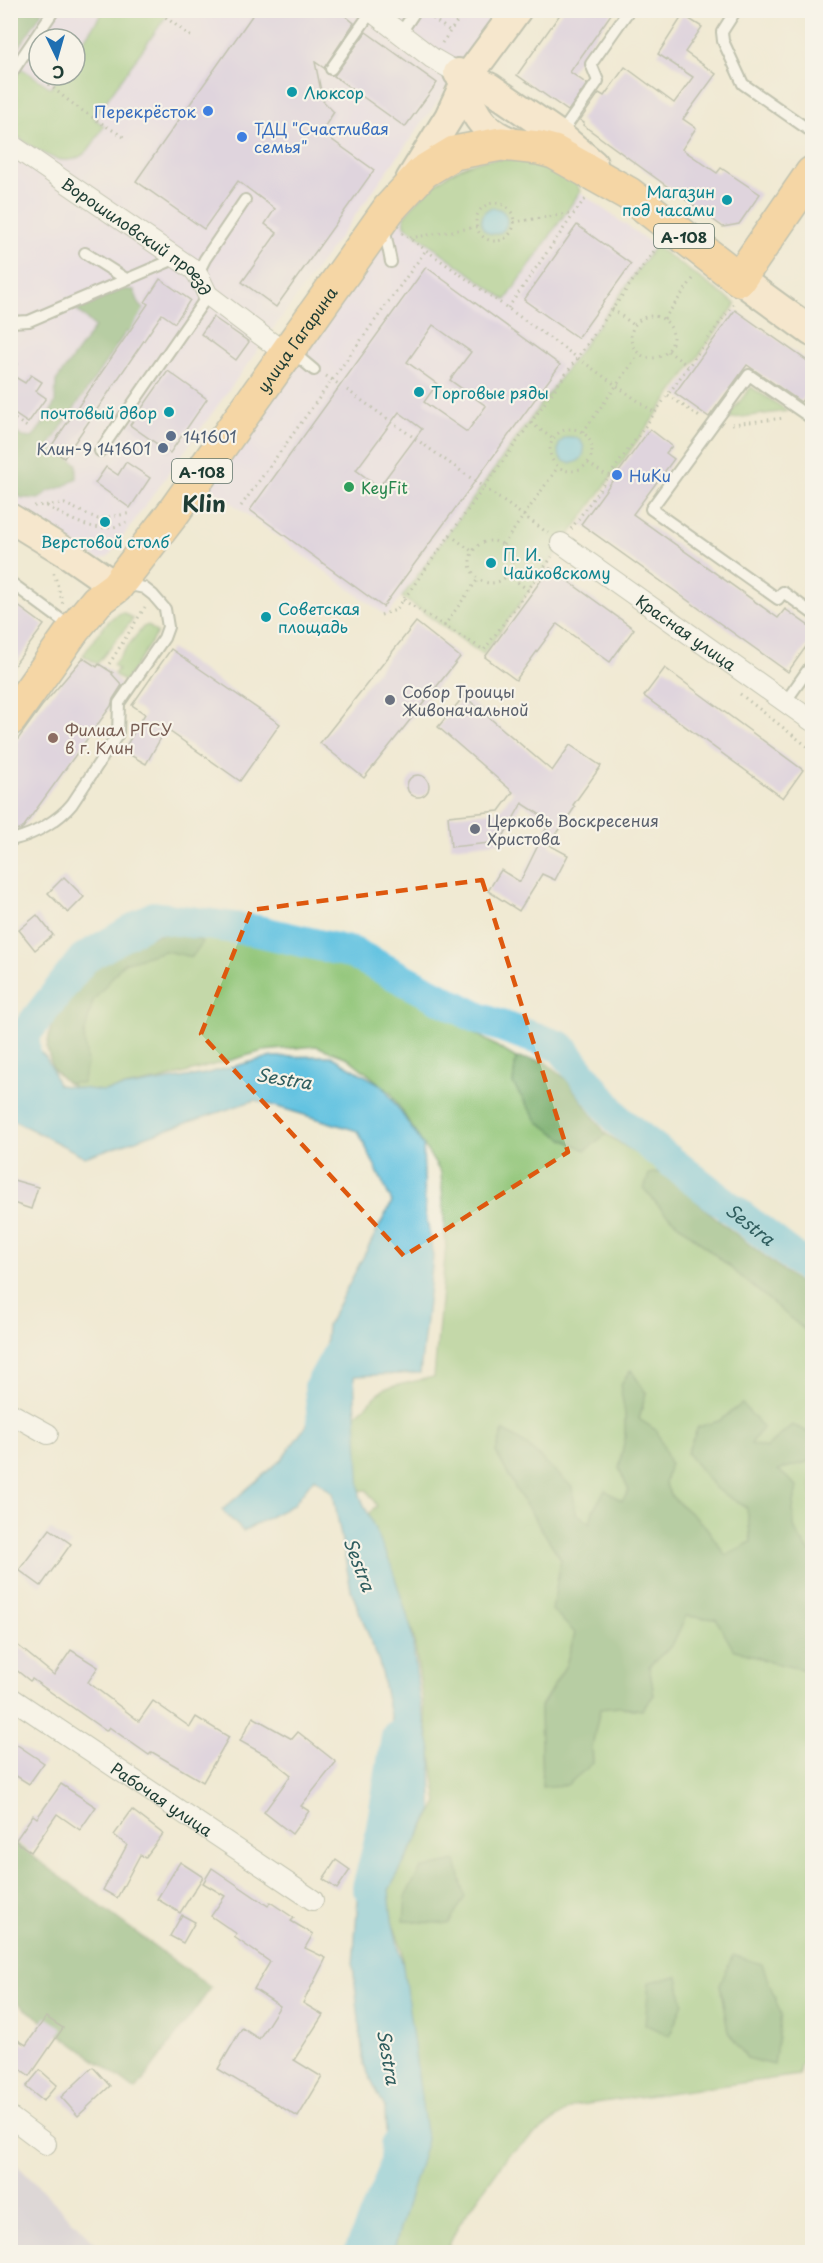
<svg xmlns="http://www.w3.org/2000/svg" width="823" height="2263" viewBox="0 0 823 2263" font-family="'Playpen Sans',sans-serif">
  <style>
    .built { fill: #e2d4f3; fill-rule: evenodd }
    .industrial { fill: #c5c0da }
    .green { fill: #8ec476; stroke: #568055; stroke-width: 1.5; fill-rule: evenodd }
    .forest { fill: #72aa67; stroke: #48744e; stroke-width: 1.5 }
    .water { fill: #63c3e1; stroke: #41808a; stroke-width: 1.5 }
    .lines { fill: none; stroke-linecap: round; stroke-linejoin: round }
    .river { stroke: #63c3e1; stroke-width: 32 }
    .building { fill: #cbbbe9; fill-rule: evenodd }
    .lane-casing { stroke: #889484; stroke-width: 14 }
    .street-casing { stroke: #889484; stroke-width: 22 }
    .secondary-casing { stroke: #889484; stroke-width: 32 }
    .highway-casing { stroke: #889484; stroke-width: 36 }
    .path { stroke: #889484; stroke-width: 3; stroke-dasharray: 1.5 4.5; stroke-linecap: butt }
    .lane { stroke: #fff; stroke-width: 10 }
    .street { stroke: #fff; stroke-width: 20 }
    .secondary { stroke: #fde5c5; stroke-width: 28 }
    .highway { stroke: #fabe6e; stroke-width: 33 }
    .marked { fill: none; stroke: #de580e; stroke-width: 4.5; stroke-dasharray: 12 8; stroke-linejoin: round }
    .culture-dot { fill: #0f9aa8; stroke: #f7f3e8; stroke-width: 2 }
    .shop-dot { fill: #3f7fe0; stroke: #f7f3e8; stroke-width: 2 }
    .service-dot { fill: #5c6f8a; stroke: #f7f3e8; stroke-width: 2 }
    .leisure-dot { fill: #2e9e5b; stroke: #f7f3e8; stroke-width: 2 }
    .worship-dot { fill: #6b7280; stroke: #f7f3e8; stroke-width: 2 }
    .education-dot { fill: #8d6e63; stroke: #f7f3e8; stroke-width: 2 }
    .labels { text-anchor: middle; dominant-baseline: central; stroke-width: 4.5; stroke-linejoin: round; paint-order: stroke }
    .shield { fill: #f7f3e8; stroke: #60746a; stroke-width: 1.5 }
    .shield-label { font-size: 15px; font-weight: bold; fill: #1f3d34 }
    .culture-label { font-size: 16px; fill: #0d838f; stroke: #f7f3e8; text-anchor: start }
    .shop-label { font-size: 16px; fill: #366cbe; stroke: #f7f3e8; text-anchor: start }
    .street-label { font-size: 16px; fill: #1f3d34; stroke: #f7f3e8 }
    .service-label { font-size: 16px; fill: #4e5e75; stroke: #f7f3e8; text-anchor: start }
    .leisure-label { font-size: 16px; fill: #27864d; stroke: #f7f3e8; text-anchor: start }
    .worship-label { font-size: 16px; fill: #5b616d; stroke: #f7f3e8; text-anchor: start }
    .education-label { font-size: 16px; fill: #785e54; stroke: #f7f3e8; text-anchor: start }
    .water-label { font-size: 18px; font-style: italic; fill: #305e5f; stroke: #f7f3e8 }
    .district-label { font-size: 22px; font-weight: bold; fill: #1f3d34; stroke: #f7f3e8 }
  </style>
  <rect width="100%" height="100%" fill="#f7f3e8"/>
  <filter id="ink" filterUnits="userSpaceOnUse"><feTurbulence type="fractalNoise" baseFrequency=".0167" numOctaves="2"/><feDisplacementMap in="SourceGraphic" scale="12" xChannelSelector="R" yChannelSelector="G"/><feConvolveMatrix kernelMatrix="1 2 1 2 8 2 1 2 1" color-interpolation-filters="sRGB"/></filter>
  <filter id="wash" filterUnits="userSpaceOnUse"><feTurbulence type="fractalNoise" baseFrequency=".008" numOctaves="4" result="noise"/><feDisplacementMap in="SourceGraphic" scale="24" xChannelSelector="R" yChannelSelector="G"/><feGaussianBlur stdDeviation="1.35" result="paint"/><feColorMatrix in="noise" values="0 0 0 0 0 0 0 0 0 0 0 0 0 0 0 0 0 1.4 0 .05"/><feComposite in="paint" operator="in"/></filter>
  <g filter="url(#wash)">
    <rect width="100%" height="100%" fill="#f0ead3"/>
    <g class="built">
      <path d="M43,11h460l-395,546 -9,3 -88,-55 -1,-446zM39,39h36v36h-36z"/>
      <polygon points="580,192 655,246 387,616 208,486 404,215 506,299"/>
    </g>
    <polygon class="industrial" points="10,2159 11,2159 104,2252 11,2252"/>
    <g class="green">
      <path d="M104,10l66,1 -76,107 10,8c-5,8 -10,17 -16,24 -23,26 -57,-4 -77,-18v-47l10,-17 30,20 9,-13h15v-22z"/>
      <path d="M535,159l42,24 3,9 -74,108 -101,-74 -1,-10c22,-25 42,-46 75,-55 15,-4 40,-1 56,-2z"/>
      <polygon points="655,246 736,304 483,655 402,597"/>
      <polygon points="751,387 788,411 726,419"/>
      <path d="M123,612l10,7 -36,45 -14,-9c11,-14 23,-38 40,-43z"/>
      <polygon points="148,625 157,633 125,682 114,674 118,669 113,665 143,627"/>
      <path d="M179,930l27,1 85,16 67,19 75,42 83,50 -3,26 73,65 20,-15 59,38 -16,2 15,38 148,124v98l-20,-9 -26,23 -16,-4 -8,-40 -23,17 -21,6 -11,26 28,35 32,20 4,34 -25,14 -20,-29 -35,-31 -6,-13 4,-20 -12,-32 -18,-12 7,-26 -21,21v24l-6,30 10,23 -7,11 -17,-11 -15,32 -14,-10 -5,-26 -75,-35 21,39 44,68 -3,23 17,51 -9,32 -26,43 2,79 51,-24 -1,-17 8,-38 19,-1 23,3 12,-15 -5,-29 23,-21 14,-29 30,3 17,30 40,14 39,8v390l-12,4 -1,10 -226,31 -64,48 -51,72 -12,26h-65l25,-211 -4,-91 -10,-30 -3,-30 49,-88 -25,-169 -23,-64 -25,-52 12,-11 -10,-16 -18,1 1,-71 35,-32 49,-11 12,-131 -5,-73 -51,-81 -42,-34 -32,-12 -53,5 -103,29 -57,11h-21l-15,-8 -14,-14 -6,-21 6,-31 31,-38 29,-25 34,-16zM720,1984l27,74 -19,-26z"/>
      <path d="M812,1457v97c-24,-26 -21,-35 -15,-68l-19,-16 32,-9z"/>
    </g>
    <g class="forest">
      <polygon points="11,10 43,11 11,59 10,11"/>
      <polygon points="123,289 134,290 140,306 152,316 140,335 126,332 50,444 77,464 77,478 63,487 49,491 39,499 22,498 11,491 10,429 23,437 32,438 49,416 55,402 56,381 95,327 77,310"/>
      <polygon points="179,930 203,942 192,957 165,951 124,963 93,1001 84,1035 87,1065 82,1083 67,1083 53,1069 47,1048 53,1017 84,979 113,954 147,938"/>
      <polygon points="516,1058 544,1061 567,1080 606,1134 586,1150 565,1140 538,1122 513,1084"/>
      <polygon points="665,1172 714,1217 812,1293 812,1336 664,1212 644,1189 649,1174"/>
      <path d="M631,1370l15,23 -7,26 18,12 13,32 -5,20 6,13 35,31 20,29 25,-14 -4,-34 -32,-20 -28,-35 11,-26 21,-6 23,-17 21,23 -12,17 15,4 26,-23 20,9v23l-2,4 -32,9 19,16c-6,33 -9,42 15,68v117l-39,-8 -40,-14 -17,-30 -30,-3 -14,29 -23,21 5,29 -12,15 -23,-3 -19,2 -8,37 1,17 -26,22 -25,2 -2,-79 26,-43 9,-32 -23,-23 9,-51 -44,-68 -21,-39 7,-22 24,15 45,42 4,26 14,10 3,-13 12,-20 17,11 7,-10 -10,-23 6,-30v-24l-5,-29z"/>
      <polygon points="11,1840 211,1988 136,2090 11,1998"/>
      <polygon points="456,1861 465,1897 449,1924 404,1921 406,1894 421,1869"/>
      <polygon points="733,1955 762,1964 781,2014 774,2065 747,2058 728,2032 720,1984"/>
      <polygon points="678,1976 683,2003 670,2036 645,2024 649,1982"/>
    </g>
    <g class="water">
      <circle cx="494" cy="221" r="13"/>
      <circle cx="571" cy="450" r="13"/>
      <path d="M19,1047c32,3 28,13 39,38l45,6 102,-17 65,-17 61,-1 52,30 40,59 2,64 8,48 -13,116 -66,3 6,120 31,69 20,63 8,68 12,54 1,61 -43,79 3,30 11,47 24,173 -34,112h-41l19,-26 17,-40 -3,-78 -21,-43 -11,-100 6,-80 26,-52 5,-55 2,-53 -13,-63 -28,-72 -18,-97 -19,-15 -20,26 -51,27 -21,-21 60,-51 39,-54 6,-79 65,-124 -34,-71 -103,-31 -170,57 -74,-38v-67z"/>
    </g>
    <g class="lines">
      <g class="river">
        <path id="s1" d="M26,1090l-2,-55 59,-76 71,-42 104,14 95,22 125,65 83,29 58,74 193,150"/>
        <polyline points="325,1446 320,1387 344,1343"/>
        <polyline points="368,1887 379,1845 397,1736"/>
        <polyline points="360,2252 394,2171 396,2146"/>
      </g>
    </g>
    <g id="blocks">
      <g class="building">
        <polygon points="256,10 338,10 354,23 324,68 315,62 323,101 334,112 321,132 374,170 276,307 242,282 277,233 265,224 275,209 238,181 204,229 136,181"/>
        <polygon points="563,10 614,10 570,72 587,84 568,111 517,75"/>
        <polygon points="683,15 702,27 685,52 716,74 683,119 696,128 682,149 717,173 721,168 760,194 739,224 723,227 583,125 584,123 580,120 599,93 604,96 625,67 674,103 693,77 658,54"/>
        <polygon points="366,32 437,83 405,127 334,76"/>
        <polygon points="577,225 631,264 578,338 524,300"/>
        <path d="M426,267l134,98 -177,242 -133,-97zM433,325l38,27 -21,28 36,26 -19,26 -43,-30 13,-18 -30,-22zM399,412l23,17 -43,58 -23,-17z"/>
        <polygon points="160,279 190,300 175,323 162,314 64,458 50,448 148,304 145,302"/>
        <polygon points="735,310 813,365 813,385 801,402 747,365 709,417 675,393"/>
        <polygon points="213,317 249,342 236,360 201,334"/>
        <polygon points="168,371 207,399 170,453 130,425"/>
        <polygon points="10,374 25,383 31,375 42,382 36,391 46,398 28,423 10,411"/>
        <polygon points="650,429 672,446 666,453 674,459 633,514 778,618 785,609 813,629 813,637 788,672 581,524"/>
        <polygon points="126,462 150,478 130,508 95,483 106,467 118,475"/>
        <polygon points="550,568 634,629 610,662 557,624 516,680 485,657"/>
        <polygon points="10,600 44,625 10,671"/>
        <polygon points="416,622 460,657 364,778 320,743"/>
        <polygon points="171,649 280,724 240,781 166,729 146,764 123,751 145,714 132,705"/>
        <polygon points="83,658 97,667 99,664 113,673 112,674 122,685 113,699 111,706 22,829 18,830 10,825 10,750 42,706"/>
        <polygon points="665,668 803,770 783,798 644,696"/>
        <polygon points="464,696 552,771 570,745 601,766 573,805 575,807 549,845 568,855 555,880 542,874 519,911 488,891 501,870 520,882 550,821 522,803 500,842 451,847 448,816 499,811 513,792 438,727"/>
        <circle cx="418" cy="786" r="11"/>
        <polygon points="64,877 84,897 68,913 48,893"/>
        <polygon points="37,915 53,935 35,950 19,930"/>
        <polygon points="10,1179 38,1187 31,1209 10,1202"/>
        <polygon points="50,1529 71,1544 41,1586 19,1570"/>
        <polygon points="10,1639 54,1675 71,1650 98,1667 88,1682 139,1721 153,1701 190,1727 196,1717 229,1737 203,1782 152,1752 149,1755 109,1727 106,1731 32,1679 30,1681 10,1665"/>
        <polygon points="253,1717 292,1739 298,1732 336,1762 301,1806 309,1811 292,1834 264,1812 291,1775 267,1756 240,1741"/>
        <polygon points="10,1740 44,1763 29,1784 10,1772"/>
        <polygon points="61,1784 96,1807 80,1830 57,1814 31,1852 15,1841 33,1815 37,1818"/>
        <polygon points="132,1810 163,1834 145,1858 140,1855 117,1898 103,1890 127,1845 114,1835"/>
        <polygon points="336,1860 350,1870 337,1889 323,1879"/>
        <polygon points="180,1862 203,1877 180,1913 157,1899"/>
        <polygon points="212,1868 268,1906 270,1902 294,1918 291,1921 313,1934 305,1948 326,1958 303,2003 323,2015 294,2060 322,2077 298,2117 218,2069 242,2028 259,2039 280,2006 254,1989 270,1962 234,1937 237,1934 211,1916 225,1896 203,1883"/>
        <polygon points="182,1915 195,1922 183,1943 170,1936"/>
        <polygon points="46,2017 63,2028 30,2076 10,2062 10,2035 26,2045"/>
        <polygon points="93,2067 110,2086 78,2116 61,2097"/>
        <polygon points="40,2070 57,2085 43,2101 26,2087"/>
      </g>
    </g>
  </g>
  <g filter="url(#ink)">
    <use href="#blocks" fill-opacity="0" stroke="#889484" stroke-width="1.5"/>
    <g class="lines">
      <g class="lane-casing">
        <g id="lane">
          <polyline points="736,10 722,32 723,41 743,84 812,132"/>
          <polyline points="400,34 416,10"/>
          <polyline points="331,69 371,12"/>
          <polyline points="10,75 54,10"/>
          <polyline points="560,135 598,81 591,64 629,10"/>
          <polyline points="384,227 391,262"/>
          <polyline points="85,253 126,279"/>
          <polyline points="201,277 201,267 205,259 245,200"/>
          <polyline points="10,322 29,321 177,258"/>
          <polyline points="289,355 302,360 314,370"/>
          <polyline points="808,416 749,375 651,509 778,599 783,592 812,613"/>
          <polyline points="100,451 208,295"/>
          <polyline points="10,582 71,627"/>
          <polyline points="786,701 812,664"/>
          <path d="M10,836l5,3c20,-5 44,-19 57,-35l46,-70 1,-31 45,-65 4,-11 -3,-18 -12,-14 -9,-7 -9,-2 -10,2"/>
        </g>
      </g>
      <g class="street-casing">
        <g id="street">
          <polyline points="370,10 432,58 458,73"/>
          <path id="s2" d="M10,144l183,125c8,8 9,16 15,26l78,59"/>
          <path id="s3" d="M561,543l251,178"/>
          <polyline points="10,1413 48,1434"/>
          <path id="s4" d="M10,1697l303,203"/>
          <polyline points="10,2117 46,2144"/>
        </g>
      </g>
      <g class="secondary-casing">
        <g id="secondary">
          <polyline points="458,73 489,87 560,136 593,164"/>
          <path d="M464,85c10,34 24,52 60,61"/>
          <polyline points="410,180 449,117 467,78 517,10"/>
          <polyline points="739,279 812,332"/>
          <polyline points="10,518 70,555 116,587"/>
        </g>
      </g>
      <g class="highway-casing">
        <g id="highway">
          <path id="s5" d="M10,719l64,-90 23,-28 19,-14 57,-74 216,-304 34,-37 31,-19 47,-9 38,4 15,4 75,42 110,85 73,-106"/>
        </g>
      </g>
      <g class="path">
        <polyline points="156,10 193,38"/>
        <polyline points="428,15 450,31"/>
        <polyline points="442,43 465,10"/>
        <path d="M32,67c27,30 57,49 92,70"/>
        <circle cx="495" cy="222" r="19"/>
        <polyline points="514,222 574,213"/>
        <polyline points="402,233 655,413"/>
        <polyline points="410,238 477,227"/>
        <polyline points="508,308 583,201 587,199"/>
        <polyline points="612,309 634,325"/>
        <circle cx="652" cy="337" r="21"/>
        <polyline points="664,319 695,276"/>
        <polyline points="668,351 688,366"/>
        <polyline points="10,374 20,360"/>
        <polyline points="326,376 340,385"/>
        <polyline points="347,390 548,533"/>
        <polyline points="668,395 701,418"/>
        <polyline points="10,416 27,427"/>
        <polyline points="531,423 553,439"/>
        <polyline points="732,424 785,418"/>
        <circle cx="571" cy="450" r="21"/>
        <polyline points="583,432 639,354"/>
        <polyline points="588,463 609,477"/>
        <polyline points="34,506 65,504 98,519 132,513"/>
        <path d="M47,506c24,14 53,31 79,16"/>
        <polyline points="241,506 426,250"/>
        <polyline points="571,529 734,303"/>
        <polyline points="450,535 473,552"/>
        <circle cx="491" cy="562" r="21"/>
        <polyline points="503,545 558,467"/>
        <polyline points="54,573 63,604"/>
        <polyline points="508,575 528,590"/>
        <polyline points="403,600 484,650 552,557"/>
        <polyline points="381,615 396,610 657,247"/>
        <polyline points="444,626 478,579"/>
        <polyline points="106,669 145,607"/>
        <polyline points="740,694 812,750"/>
      </g>
      <use href="#lane" class="lane"/>
      <use href="#street" class="street"/>
      <use href="#secondary" class="secondary"/>
      <use href="#highway" class="highway"/>
    </g>
  </g>
  <path d="M0 0H823V2263H0ZM482,880l86,272 -164,104 -203,-222 50,-124z" fill="#f0ead3" fill-opacity=".55" fill-rule="evenodd"/>
  <path class="marked" d="M482,880l86,272 -164,104 -203,-222 50,-124z"/>
  <g class="culture-dot">
    <circle cx="292" cy="92" r="6"/>
    <circle cx="727" cy="200" r="6"/>
    <circle cx="419" cy="392" r="6"/>
    <circle cx="169" cy="412" r="6"/>
    <circle cx="105" cy="522" r="6"/>
    <circle cx="491" cy="563" r="6"/>
    <circle cx="266" cy="617" r="6"/>
  </g>
  <g class="shop-dot">
    <circle cx="208" cy="111" r="6"/>
    <circle cx="242" cy="137" r="6"/>
    <circle cx="617" cy="475" r="6"/>
  </g>
  <g class="service-dot">
    <circle cx="171" cy="436" r="6"/>
    <circle cx="163" cy="448" r="6"/>
  </g>
  <circle class="leisure-dot" cx="349" cy="487" r="6"/>
  <g class="worship-dot">
    <circle cx="390" cy="700" r="6"/>
    <circle cx="475" cy="829" r="6"/>
  </g>
  <circle class="education-dot" cx="53" cy="738" r="6"/>
  <g class="labels">
    <g class="shield">
      <rect x="654" y="224" width="60" height="24" rx="4.5"/>
      <rect x="172" y="459" width="60" height="24" rx="4.5"/>
    </g>
    <g class="shield-label">
      <text x="684" y="236">А-108</text>
      <text x="202" y="471">А-108</text>
    </g>
    <g class="culture-label">
      <text x="304" y="92">Люксор</text>
      <text x="715" y="191" text-anchor="end">Магазин<tspan x="715" dy="18">под часами</tspan></text>
      <text x="431" y="392">Tорговые ряды</text>
      <text x="157" y="412" text-anchor="end">почтовый двор</text>
      <text x="105" y="541" text-anchor="middle">Верстовой столб</text>
      <text x="503" y="554">П. И.<tspan x="503" dy="18">Чайковскому</tspan></text>
      <text x="278" y="608">Советская<tspan x="278" dy="18">площадь</tspan></text>
    </g>
    <g class="shop-label">
      <text x="196" y="111" text-anchor="end">Перекрёсток</text>
      <text x="254" y="128">ТДЦ "Счастливая<tspan x="254" dy="18">семья"</tspan></text>
      <text x="629" y="475">НиКи</text>
    </g>
    <g class="street-label">
      <text stroke="none"><textPath href="#s2" startOffset="158">Ворошиловский проезд</textPath></text>
      <text stroke="none"><textPath href="#s5" startOffset="477">улица Гагарина</textPath></text>
      <text stroke="none"><textPath href="#s3" startOffset="154">Красная улица</textPath></text>
      <text stroke="none"><textPath href="#s4" startOffset="183">Рабочая улица</textPath></text>
    </g>
    <g class="service-label">
      <text x="183" y="436">141601</text>
      <text x="151" y="448" text-anchor="end">Клин-9 141601</text>
    </g>
    <g class="leisure-label">
      <text x="361" y="487">KeyFit</text>
    </g>
    <g class="worship-label">
      <text x="402" y="691">Собор Троицы<tspan x="402" dy="18">Живоначальной</tspan></text>
      <text x="487" y="820">Церковь Воскресения<tspan x="487" dy="18">Христова</tspan></text>
    </g>
    <g class="education-label">
      <text x="65" y="729">Филиал РГСУ<tspan x="65" dy="18">в г. Клин</tspan></text>
    </g>
    <g class="water-label">
      <text transform="translate(284 1078) rotate(9)">Sestra</text>
      <text stroke="none"><textPath href="#s1" startOffset="926">Sestra</textPath></text>
      <text transform="translate(360 1564) rotate(69)">Sestra</text>
      <text transform="translate(389 2057) rotate(80)">Sestra</text>
    </g>
    <g class="district-label">
      <text x="204" y="502">Klin</text>
    </g>
  </g>
  <rect width="823" height="2263" fill="none" stroke="#f7f3e8" stroke-width="36"/>
  <g transform="translate(57 57) rotate(175)"><circle r="28" fill="#f7f3e8" stroke="#a1aaa0" stroke-width="1.5"/>
  <path d="M0-4.5L10 22L0 15L-10 22Z" fill="#1f6fb2"/>
  <text y="-9" font-size="16" font-weight="bold" text-anchor="middle" fill="#1f3d34">С</text>
  </g>
</svg>
